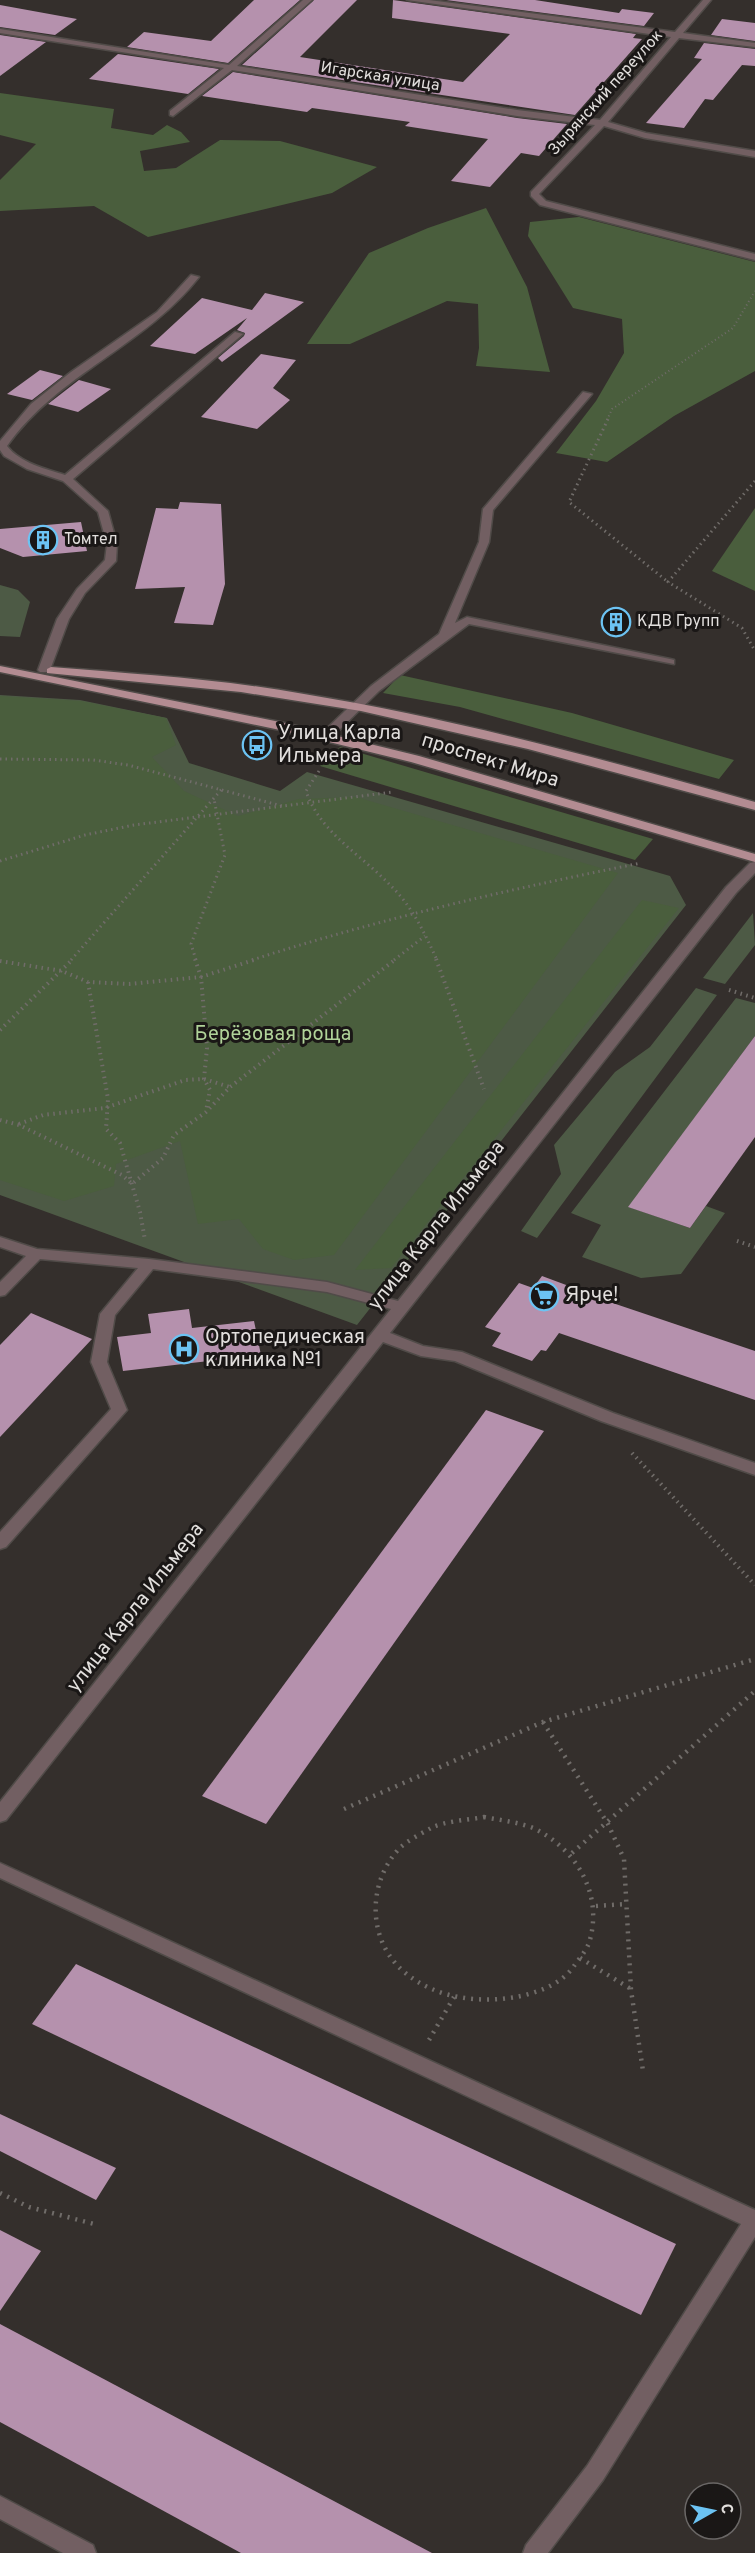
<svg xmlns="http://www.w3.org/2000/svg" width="755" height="2553" viewBox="0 0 755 2553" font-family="Overpass,sans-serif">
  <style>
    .green { fill: #4d5a45 }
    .forest { fill: #4a5e3d }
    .building { fill: #b591ad }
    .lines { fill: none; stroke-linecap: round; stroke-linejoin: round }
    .minor-casing { stroke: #504b48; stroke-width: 3 }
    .major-casing { stroke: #504b48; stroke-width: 3 }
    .path-far3 { stroke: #706c69; stroke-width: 2; stroke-dasharray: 1 3; stroke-linecap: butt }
    .path-far2 { stroke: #706c69; stroke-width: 3; stroke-dasharray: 1.5 4; stroke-linecap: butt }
    .path-far1 { stroke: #706c69; stroke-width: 4; stroke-dasharray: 1.5 4.5; stroke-linecap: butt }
    .path { stroke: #706c69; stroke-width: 4.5; stroke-dasharray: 2 6; stroke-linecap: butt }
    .minor { fill: #725f62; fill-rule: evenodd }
    .major { fill: #b38c92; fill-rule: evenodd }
    .labels { text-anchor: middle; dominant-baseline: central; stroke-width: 6; stroke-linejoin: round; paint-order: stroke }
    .far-street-label { font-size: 16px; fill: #e2dfdd; stroke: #1a1716 }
    .far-poi-label { font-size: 16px; fill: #e2dfdd; stroke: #1a1716; text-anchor: start }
    .poi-label { font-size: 20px; fill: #e2dfdd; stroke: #1a1716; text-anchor: start }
    .street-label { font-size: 20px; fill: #e2dfdd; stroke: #1a1716 }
    .park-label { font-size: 20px; fill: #b0d399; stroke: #1a1716 }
  </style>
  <rect width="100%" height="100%" fill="#342f2c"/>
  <g class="green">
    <polygon points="0,585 18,590 30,602 20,637 0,636"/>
    <polygon points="0,695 80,700 167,718 189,763 280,791 307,772 670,876 686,905 357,1325 0,1195"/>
    <polygon points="753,913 755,945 725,984 703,978"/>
    <polygon points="696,988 717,995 537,1238 521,1231 561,1174 554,1145 615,1072 650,1047"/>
    <polygon points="736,998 755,1003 755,1036 629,1207 690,1228 706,1206 725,1213 681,1274 641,1278 582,1257 601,1225 571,1213"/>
  </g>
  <g class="forest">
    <polygon points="0,93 114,109 111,128 153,135 167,125 181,132 190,142 140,151 144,171 176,168 220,140 280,141 377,167 332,193 148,237 94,206 0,211 0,180 36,144 0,135"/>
    <polygon points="486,208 527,287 550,372 476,366 479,348 478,304 447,301 350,344 307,344 369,253 428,228"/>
    <polygon points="579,217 755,262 755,371 674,416 607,462 556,453 596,401 624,353 622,319 573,308 528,236 530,222"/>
    <polygon points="755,508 755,591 712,571"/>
    <polygon points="400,675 572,713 734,760 719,779 460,707 383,693"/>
    <polygon points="0,696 81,701 166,718 176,745 152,757 184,791 238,816 299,799 356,797 618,873 334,1255 294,1260 263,1249 239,1219 198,1224 180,1141 116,1164 114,1186 64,1201 0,1180"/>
    <polygon points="340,747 653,839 635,860 320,766"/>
    <polygon points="642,900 679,908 391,1268 355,1270"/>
  </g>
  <g class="building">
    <polygon points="254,0 300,0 228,63 127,47 144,32 211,41"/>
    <polygon points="314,0 357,0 300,57 463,82 510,34 392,18 393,0 636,34 633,38 642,39 575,115 242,65"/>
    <polygon points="446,0 535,0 619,13 622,9 654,13 644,26"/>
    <polygon points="0,5 77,19 55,35 0,27"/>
    <polygon points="722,19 755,23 755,41 711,35"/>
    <polygon points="0,35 46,42 0,76"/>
    <polygon points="704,43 755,49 755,66 742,65 713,100 705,99 684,128 646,123 702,59 694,58"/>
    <polygon points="118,54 219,69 188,94 89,79"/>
    <polygon points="233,72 517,118 567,124 539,156 521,153 490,187 451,181 488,139 405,126 410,122 312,108 307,112 202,96"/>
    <polygon points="265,293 304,302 222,362 218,358 244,336 245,333 237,330 247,318 195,354 150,346 202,298 252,310"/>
    <polygon points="261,354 296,360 273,388 290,400 257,429 201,417"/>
    <polygon points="40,370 63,376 32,400 7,394"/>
    <polygon points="79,380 111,389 78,412 48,404"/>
    <polygon points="180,502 221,504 225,584 213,625 174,623 185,587 135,589 156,508 178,509"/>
    <polygon points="81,522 87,551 23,557 0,548 0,529"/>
    <polygon points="755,1036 755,1137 690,1228 628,1207"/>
    <polygon points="542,1276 585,1292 583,1293 755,1351 755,1400 559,1333 546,1351 541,1350 532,1361 492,1346 501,1333 485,1327 519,1283 533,1288"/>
    <polygon points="189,1309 192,1328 254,1321 261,1355 123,1371 117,1337 151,1333 148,1314"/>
    <polygon points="31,1313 92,1339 0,1437 0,1345"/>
    <polygon points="486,1410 544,1431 266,1824 202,1796"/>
    <polygon points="76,1964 676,2244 641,2315 32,2024"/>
    <polygon points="0,2114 116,2168 96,2200 0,2151"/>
    <polygon points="0,2230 41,2251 0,2311"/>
    <polygon points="0,2324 432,2553 241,2553 0,2422"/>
  </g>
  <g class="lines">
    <g class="minor-casing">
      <g id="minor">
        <polygon points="303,0 312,0 237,66 517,110 600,120 671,37 407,0 429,0 675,32 703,0 711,0 683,33 755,43 755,47 679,38 608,122 646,133 755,151 755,157 645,138 604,126 539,194 546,201 755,254 755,260 540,205 531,196 531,192 595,125 517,116 232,70 173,116 170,115 170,111 224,68 0,33 0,29 229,65"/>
        <path d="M191,275l8,2c-54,69 -141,97 -192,169 13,17 39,23 58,29l170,-143 8,2 -170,145 35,32 9,33 -1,17 -31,32 -16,26 -19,51 -2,2h-8l-2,-2 19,-51 20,-30 28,-29 2,-16 -9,-32 -35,-31 -36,-12 -23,-13 -4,-6v-9l31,-37 40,-32 86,-60z"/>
        <polygon points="583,392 592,394 493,510 489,542 455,623 467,617 670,659 674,660 674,664 469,624 379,691 329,740 321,740 321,734 371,686 439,634 479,542 483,509"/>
        <polygon points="755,862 755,873 736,893 390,1333 423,1346 462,1352 613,1413 755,1463 755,1475 601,1421 455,1361 421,1356 383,1342 6,1820 0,1822 0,1802 391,1309 327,1292 153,1269 115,1315 107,1362 127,1410 6,1547 0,1549 0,1532 111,1409 91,1362 100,1314 138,1268 40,1259 5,1295 0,1296 0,1282 26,1256 0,1247 0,1237 37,1249 149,1259 327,1282 398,1301 726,887 750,863"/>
        <polygon points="0,1863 755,2210 755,2237 603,2480 548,2553 523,2553 526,2545 587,2466 741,2224 0,1878"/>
        <polygon points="0,2496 93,2545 96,2553 63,2553 0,2519"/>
      </g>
    </g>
    <g class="major-casing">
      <g id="major">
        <polygon points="0,666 280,722 419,756 755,854 755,862 411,762 280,730 0,672"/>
        <path d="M51,667c85,7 170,12 253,27 153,25 302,66 451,108v8l-227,-61 -167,-38 -120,-19 -194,-19v-4z"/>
      </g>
    </g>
    <polyline class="path-far3" points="607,420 612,409 733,328 755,291"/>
    <g class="path-far2">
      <polyline points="608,419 569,502 668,582"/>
      <polyline points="755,481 668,582 742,628 755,651"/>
      <polyline points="0,759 93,760 128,765 282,806"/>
      <path d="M319,771l-13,20c14,42 56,64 85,95 21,20 34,48 46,74"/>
      <polyline points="0,861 85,835 134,825 393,792"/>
      <polyline points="71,960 222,789"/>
      <polyline points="196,960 191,944 225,855 214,799"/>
      <path d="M252,960c127,-41 258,-71 389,-97"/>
      <polyline points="394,960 425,936"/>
    </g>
    <g class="path-far1">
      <polyline points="195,959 201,977 207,1048 204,1079 210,1090 206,1111"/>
      <polyline points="436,959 484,1089"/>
      <polyline points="0,961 62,971 88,982 129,984 201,977 257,959"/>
      <polyline points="88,982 108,1099 106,1129 120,1143 140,1212 145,1240"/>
      <polyline points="729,990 755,998"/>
      <polyline points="0,1030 73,959"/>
      <polyline points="0,1120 19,1125 122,1175 132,1184 163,1158 174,1135 206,1112 230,1087 396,959"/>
      <polyline points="19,1124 43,1115 105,1108 185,1080 204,1079 230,1087"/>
      <polyline points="737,1241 755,1247"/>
      <polyline points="632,1453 755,1585"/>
    </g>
    <g class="path">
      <polyline points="543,1722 608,1824 624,1859 631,1990 643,2071"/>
      <polyline points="344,1809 543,1722 755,1659"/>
      <path d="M484,1817c15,3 34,5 49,11 44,21 71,67 56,115 -3,8 -10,16 -15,23 -12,18 -37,27 -58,31 -37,6 -77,2 -108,-22 -40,-30 -42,-88 -11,-124 7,-9 24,-17 34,-23 14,-7 37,-8 53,-11z"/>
      <polyline points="572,1853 755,1691"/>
      <polyline points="596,1906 627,1904"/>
      <polyline points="580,1958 631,1989"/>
      <polyline points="429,2040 454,1997"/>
      <polyline points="0,2193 29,2207 98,2225"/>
    </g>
    <use href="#minor" class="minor"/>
    <use href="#major" class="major"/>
  </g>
  <defs>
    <g id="building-ring" transform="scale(1.5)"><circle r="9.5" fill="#1a1716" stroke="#6cc3f3" stroke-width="1.5"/><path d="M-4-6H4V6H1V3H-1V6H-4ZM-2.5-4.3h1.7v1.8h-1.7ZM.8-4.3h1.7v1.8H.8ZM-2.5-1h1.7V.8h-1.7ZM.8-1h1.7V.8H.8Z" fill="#6cc3f3"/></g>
    <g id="bus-ring" transform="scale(1.5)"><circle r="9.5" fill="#1a1716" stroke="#6cc3f3" stroke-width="1.5"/><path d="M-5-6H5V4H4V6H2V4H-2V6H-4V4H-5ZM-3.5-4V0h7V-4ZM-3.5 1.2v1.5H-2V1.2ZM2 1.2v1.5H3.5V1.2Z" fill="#6cc3f3"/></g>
    <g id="supermarket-ring" transform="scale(1.5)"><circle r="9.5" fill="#1a1716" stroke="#6cc3f3" stroke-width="1.5"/><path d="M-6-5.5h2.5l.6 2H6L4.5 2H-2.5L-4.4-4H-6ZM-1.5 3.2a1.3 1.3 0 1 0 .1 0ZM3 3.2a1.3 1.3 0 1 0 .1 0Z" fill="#6cc3f3"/></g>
    <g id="hospital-ring" transform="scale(1.5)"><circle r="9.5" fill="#1a1716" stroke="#6cc3f3" stroke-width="1.5"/><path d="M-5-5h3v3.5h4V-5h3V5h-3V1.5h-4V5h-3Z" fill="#6cc3f3"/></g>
  </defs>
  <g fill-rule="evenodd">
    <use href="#building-ring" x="43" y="540"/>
    <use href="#building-ring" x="616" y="622"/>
    <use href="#bus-ring" x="257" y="745"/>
    <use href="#supermarket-ring" x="544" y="1296"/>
    <use href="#hospital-ring" x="184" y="1349"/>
  </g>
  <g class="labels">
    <g class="far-street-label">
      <text transform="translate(380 77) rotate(9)">Игарская улица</text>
      <text transform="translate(606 93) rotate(-48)">Зырянский переулок</text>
    </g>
    <g class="far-poi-label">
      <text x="64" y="540">Томтел</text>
      <text x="637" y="622">КДВ Групп</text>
    </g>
    <g class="poi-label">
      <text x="278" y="734">Улица Карла<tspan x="278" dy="23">Ильмера</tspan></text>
      <text x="565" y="1296">Ярче!</text>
      <text x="205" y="1338">Ортопедическая<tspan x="205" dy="23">клиника №1</tspan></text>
    </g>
    <g class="street-label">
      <text transform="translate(490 761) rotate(17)">проспект Мира</text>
      <text transform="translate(437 1226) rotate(-52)">улица Карла Ильмера</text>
      <text transform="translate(136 1608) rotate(-52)">улица Карла Ильмера</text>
    </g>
    <g class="park-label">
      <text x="273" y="1035">Берёзовая роща</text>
    </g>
  </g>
  <g transform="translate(713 2511) rotate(81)"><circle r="28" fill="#1a1716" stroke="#6a6766" stroke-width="1.5"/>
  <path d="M0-4.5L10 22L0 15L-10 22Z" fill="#6cc3f3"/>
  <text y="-9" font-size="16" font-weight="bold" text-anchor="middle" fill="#e2dfdd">С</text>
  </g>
</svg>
